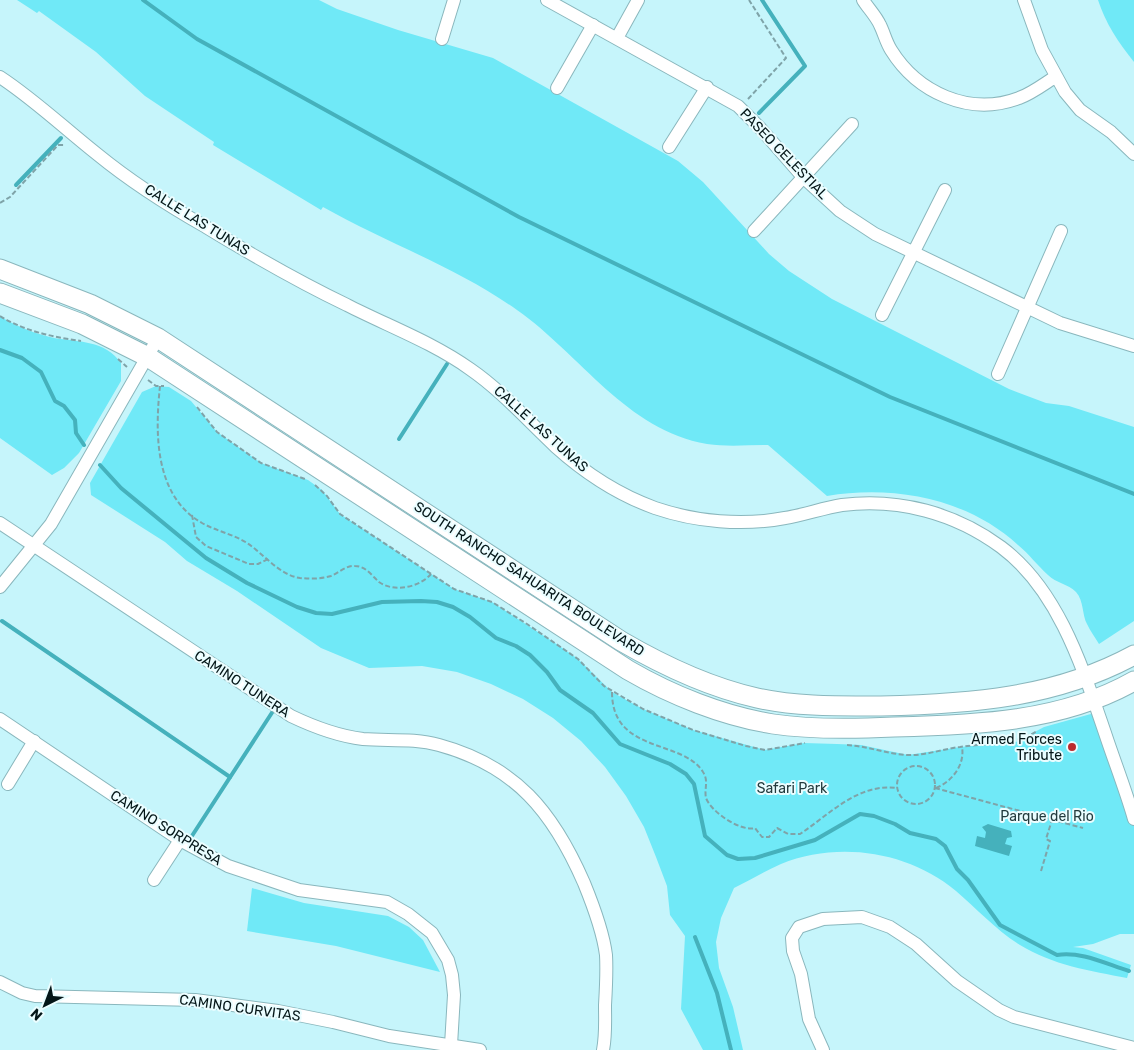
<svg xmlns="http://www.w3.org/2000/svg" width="1134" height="1050" viewBox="0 0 1134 1050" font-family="Rubik,sans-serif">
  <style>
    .green { fill: #70e9f7 }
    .water { fill: #45b1bc }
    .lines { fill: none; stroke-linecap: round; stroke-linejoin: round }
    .stream { stroke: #45b1bc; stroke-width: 4 }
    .street-casing { stroke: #8ab7bd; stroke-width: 14 }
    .secondary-casing { stroke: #8ab7bd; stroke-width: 21 }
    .path { stroke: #7fa3a8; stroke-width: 2; stroke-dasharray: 5 2.5; stroke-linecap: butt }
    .street { stroke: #fff; stroke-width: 12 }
    .secondary { stroke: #fff; stroke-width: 19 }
    .poi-dot { fill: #bb2b2e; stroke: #eafdff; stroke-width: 2 }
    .labels { text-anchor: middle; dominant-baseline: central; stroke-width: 4; stroke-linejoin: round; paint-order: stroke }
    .street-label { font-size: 14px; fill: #041618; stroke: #eafdff }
    .poi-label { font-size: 14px; fill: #041618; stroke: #eafdff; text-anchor: end }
    .park-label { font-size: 14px; fill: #233b3e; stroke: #eafdff }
  </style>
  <rect width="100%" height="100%" fill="#c6f5fb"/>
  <g class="green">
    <path d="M17,0h302l18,9 61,21 95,28 185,103 25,21 66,72 20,17 43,28 177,90 37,14 23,3 65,21v194l-35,23c-4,-7 -9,-13 -12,-20 -5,-9 -3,-23 -11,-32 -8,-8 -20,-9 -28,-17 -11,-10 -19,-21 -30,-30 -51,-47 -125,-60 -191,-49l-59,-51c-20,0 -41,2 -61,-1 -81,-14 -126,-89 -190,-134 -59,-42 -130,-67 -194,-103l-2,3 -108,-65 1,-3 -69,-46 -49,-44 -57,-41 -2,2z"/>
    <path d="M1098,0h36v62c-16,-20 -28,-38 -36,-62z"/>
    <path d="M0,316c15,10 36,18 54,22 24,4 51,2 67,25v18l-42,72 -15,15 -12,7 -52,-37z"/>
    <path d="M156,386l13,1 22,14 26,31 44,31 47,17 14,10 18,24 114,75 38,13 66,43 20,14 34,33 31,17 50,21 72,20 39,-7 33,1 24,1 47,10 52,-8 56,-5 28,-15 54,-15 36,107v115h-14l-27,10 -20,3 10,1 48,17 -4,13c-36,-7 -75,-13 -107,-33 -24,-15 -43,-36 -64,-54 -48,-40 -118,-50 -175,-27 -16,7 -31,16 -47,24l-13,30 -5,24 3,26 14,39 10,43h-40l-22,-41 4,-73 -15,-21 -3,-29 -11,-29 -12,-30 -18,-31 -21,-29 -24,-26 -28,-23 -30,-19 -32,-15 -34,-12 -35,-6 -53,2 -48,-20 -84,-57 -50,-30 -22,-19 -74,-47 -1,-12 52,-91z"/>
    <polygon points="252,888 304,903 388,916 409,927 423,940 440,972 336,946 247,931"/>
  </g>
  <polygon class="water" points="988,824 1011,831 1012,837 1007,838 1005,844 1012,846 1009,856 975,846 977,836 985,838 986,832 982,827"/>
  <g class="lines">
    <g class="stream">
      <polyline points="143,0 197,39 519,217 890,397 1134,494"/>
      <polyline points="759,113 805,66 762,0"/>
      <polyline points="16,185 61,138"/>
      <polyline points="0,350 22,358 41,372 55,401 64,406 75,420 76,433 84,445"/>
      <polyline points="399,439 447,364"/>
      <path d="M100,465l21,23 85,70 41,25 50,24 19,6 16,1 50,-12 39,-1 16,1 16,5 17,10 26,21 20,8 14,9 17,17 13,18 33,23 27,31 50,20 16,10 8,10 11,52 22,19 11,4 17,-1 60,-18 45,-26 14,2 21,8 15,9 26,6 9,7 12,23 11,11 32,45 57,30c24,-4 49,9 72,16"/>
      <polyline points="2,621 230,777"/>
      <polyline points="188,842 275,708"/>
      <polyline points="695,937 717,993 731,1050"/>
    </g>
    <g class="street-casing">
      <g id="street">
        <polyline points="547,0 738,106 761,129 803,177 840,211 875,234 1060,323 1134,346"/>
        <path d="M863,0c5,8 13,16 17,25 4,8 6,17 11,25 26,42 78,67 128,48 12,-4 25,-14 36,-21"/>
        <polyline points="1024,0 1042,50 1065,92 1080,110 1111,132 1134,154"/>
        <polyline points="617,38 638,0"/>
        <polyline points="442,39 454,0"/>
        <path d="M0,77c35,23 64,51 97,77 33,27 72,52 109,73 46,28 93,55 141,78 41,21 85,37 123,64 32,22 58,52 86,78 29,26 63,48 99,61 41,14 88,18 130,10 19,-3 38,-10 57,-13 57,-7 113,8 159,42 58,43 82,122 105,189 9,27 20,55 28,83"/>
        <polyline points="557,88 593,25"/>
        <polyline points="669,147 707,87"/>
        <polyline points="754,231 852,124"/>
        <polyline points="882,315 945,190"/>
        <polyline points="998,374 1061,231"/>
        <path d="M0,523l291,193c23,11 47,20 72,23 25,2 51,-1 76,6 77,21 114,67 145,138 9,22 19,48 22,72 1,17 0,33 -1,50 0,15 1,30 -2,45"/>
        <polyline points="0,587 51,524 158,338"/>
        <polyline points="0,719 180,840 228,866 299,890 387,902 408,914 432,933 448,960 452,975 454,995 451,1045"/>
        <polyline points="8,784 34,741"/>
        <polyline points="154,880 180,840"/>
        <polyline points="0,982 22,993 35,996 195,1000 278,1011 333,1022 389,1036 480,1050"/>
        <polyline points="823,1050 809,1019 801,974 793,951 792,938 799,927 823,919 862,917 890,927 916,944 957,981 999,1010 1014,1017 1134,1048"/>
      </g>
    </g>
    <g class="secondary-casing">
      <g id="secondary">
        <path d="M0,269l90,35 68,34 463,303c43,25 87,46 136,57 40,9 83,8 124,8 88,-2 174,-8 253,-51"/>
        <path d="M0,293l82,31 66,33 480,313c43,25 95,46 145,54 40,6 81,5 121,3 81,-2 168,-5 240,-46"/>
      </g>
    </g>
    <g class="path">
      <polyline points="748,99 786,58 749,0"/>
      <polyline points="0,203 10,197 58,145 65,145"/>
      <path d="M0,316c24,15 53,21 81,25"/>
      <polyline points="118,359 127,367"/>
      <polyline points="148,380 156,386 164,386"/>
      <path d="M160,386c-5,46 -6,110 42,137 14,8 31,11 45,20 17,11 32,32 53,35 10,1 21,1 31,-2 8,-3 15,-11 24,-10 11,0 17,10 24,16 15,11 41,5 52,-8"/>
      <polyline points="197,407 217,432 261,463 305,479"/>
      <polyline points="315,485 327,496 340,514 454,589 492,602 527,624 578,659 604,686 643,709 693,730 746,746 765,750 805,743"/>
      <polyline points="192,515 196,537 206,546 249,564 258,564 268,559"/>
      <path d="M612,692c0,62 71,47 91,80 6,9 1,17 3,26 5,14 35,34 49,30l7,9h7l8,-9 11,6h12c30,-20 58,-51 97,-46"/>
      <path d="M847,745c20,1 40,9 60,10 18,1 35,-6 53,-8 27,-4 54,-1 77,-16"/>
      <circle cx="916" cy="785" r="19"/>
      <polyline points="935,788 1083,828"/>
      <path d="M936,788c17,-7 29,-24 26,-41"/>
      <polyline points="1041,871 1050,841 1046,839 1052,820"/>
    </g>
    <use href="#street" class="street"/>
    <use href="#secondary" class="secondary"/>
  </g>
  <circle class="poi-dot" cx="1072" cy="747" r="5"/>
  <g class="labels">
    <g class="street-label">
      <text transform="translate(784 154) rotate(46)">PASEO CELESTIAL</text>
      <text transform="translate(197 220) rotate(32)">CALLE LAS TUNAS</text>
      <text transform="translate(541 429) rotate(42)">CALLE LAS TUNAS</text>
      <text transform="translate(529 579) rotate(33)">SOUTH RANCHO SAHUARITA BOULEVARD</text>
      <text transform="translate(242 684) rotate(33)">CAMINO TUNERA</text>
      <text transform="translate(166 828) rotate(32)">CAMINO SORPRESA</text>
      <text transform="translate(240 1008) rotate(8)">CAMINO CURVITAS</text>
    </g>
    <g class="poi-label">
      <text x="1062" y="739">Armed Forces<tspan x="1062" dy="16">Tribute</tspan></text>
    </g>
    <g class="park-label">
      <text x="792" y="788">Safari Park</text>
      <text x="1047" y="816">Parque del Rio</text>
    </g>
  </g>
  <g transform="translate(45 1005) rotate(222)" stroke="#eafdff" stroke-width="4" paint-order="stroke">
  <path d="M0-4L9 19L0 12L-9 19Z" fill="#041618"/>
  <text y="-8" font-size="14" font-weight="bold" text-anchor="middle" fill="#041618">N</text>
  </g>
</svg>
